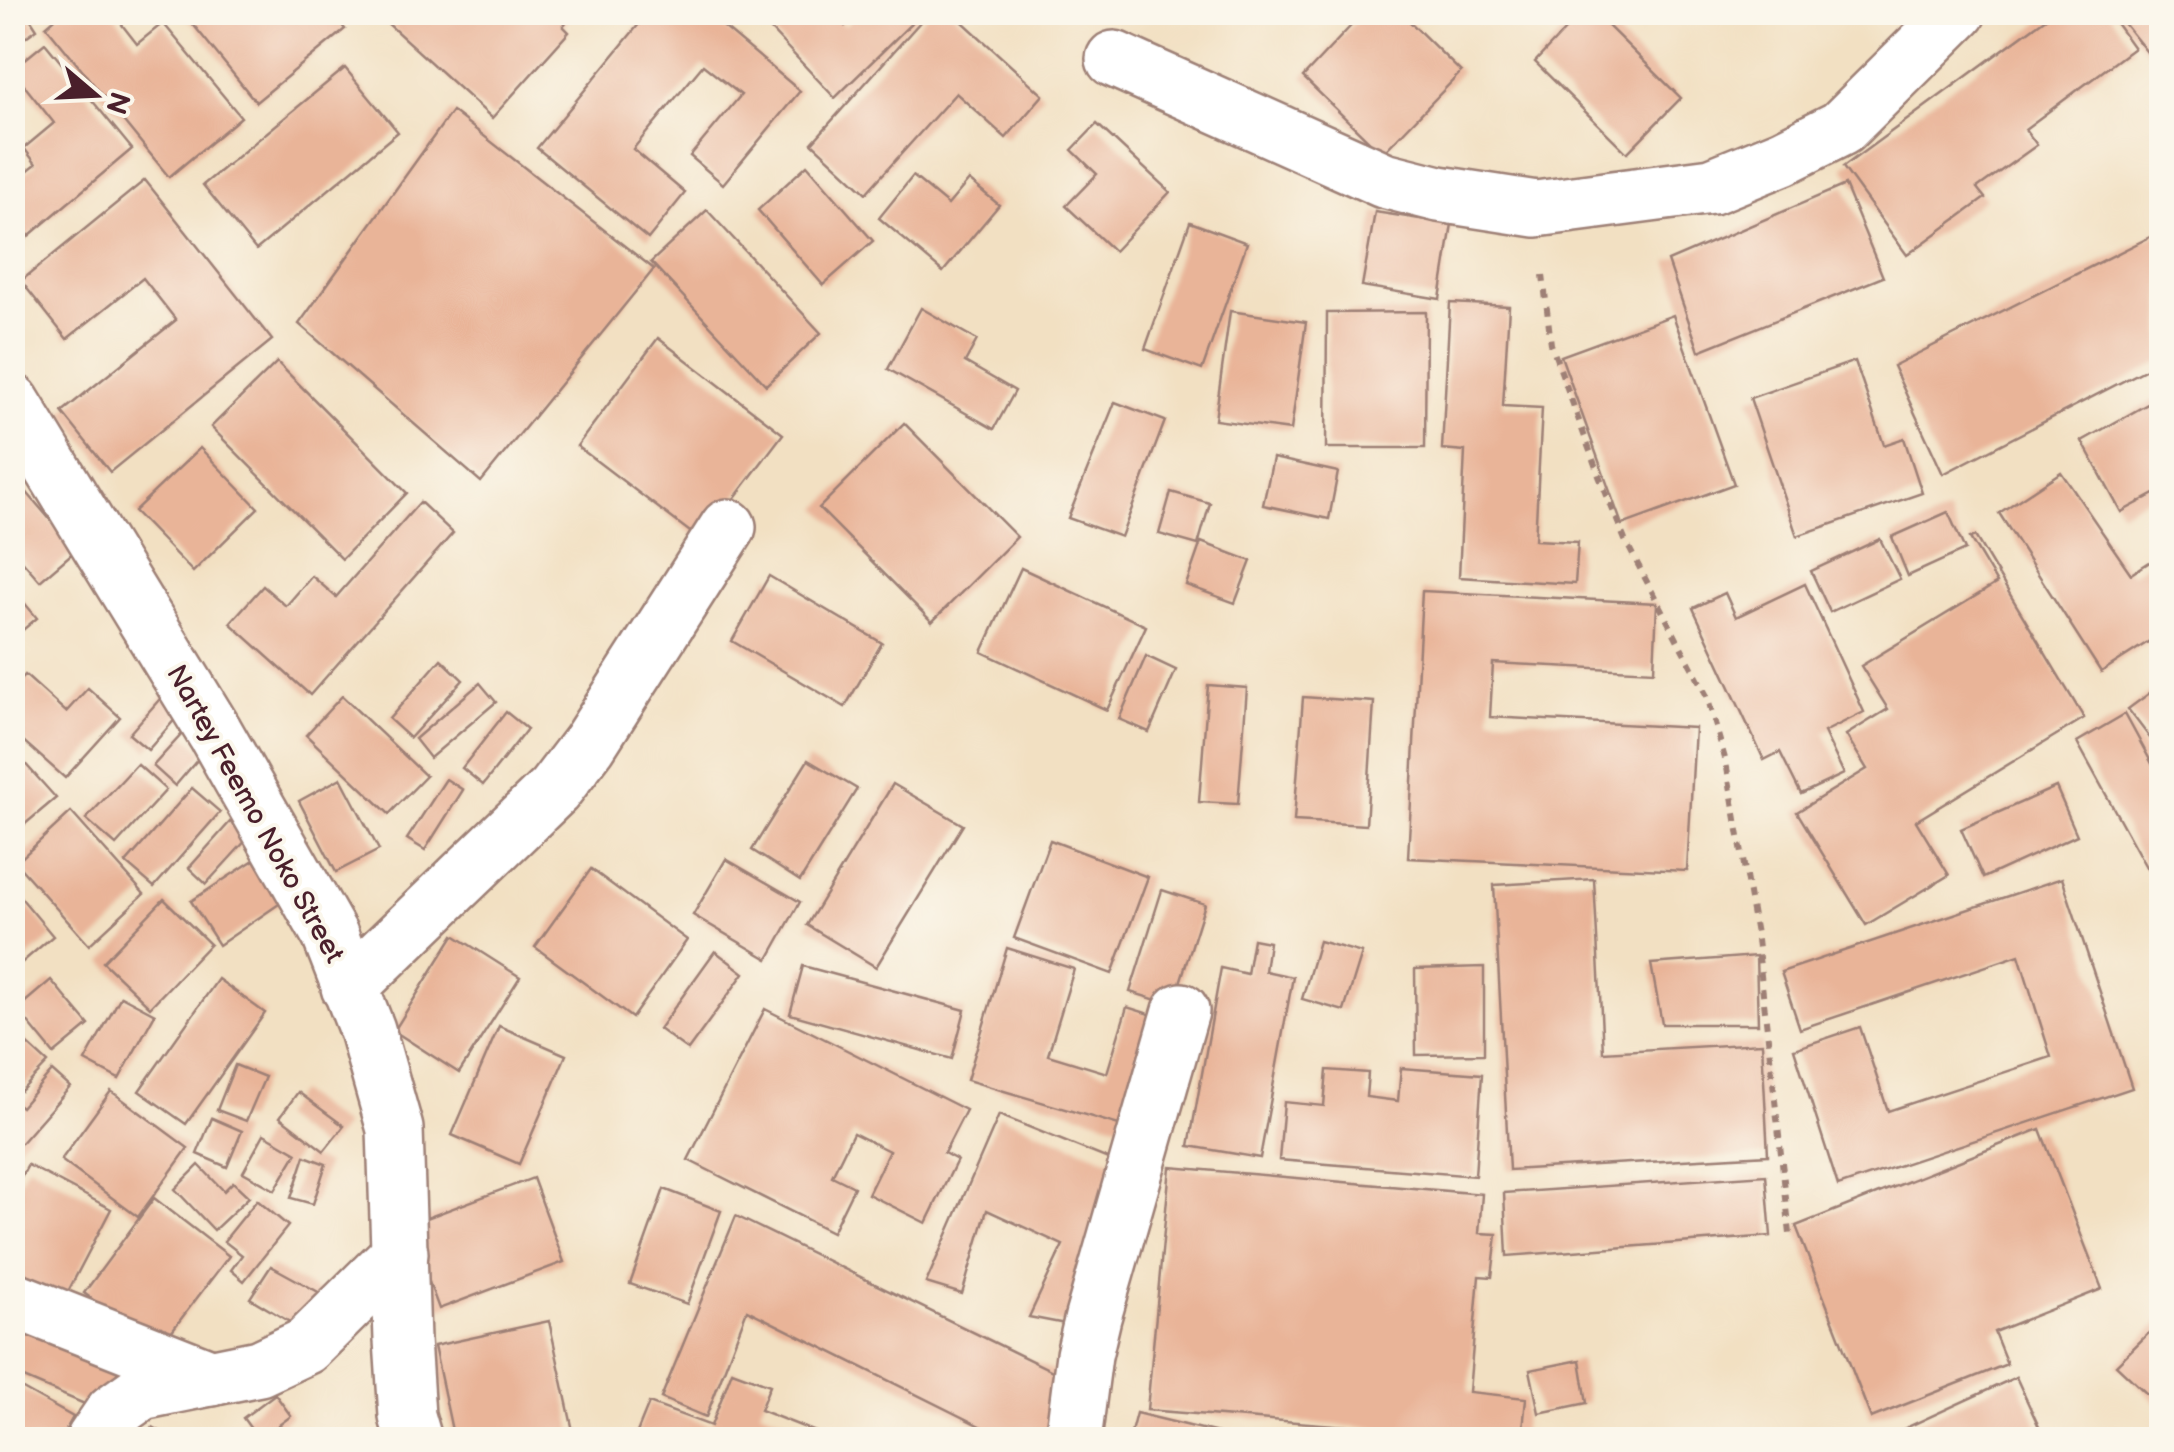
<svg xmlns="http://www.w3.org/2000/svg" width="2174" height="1452" viewBox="0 0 2174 1452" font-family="'Balsamiq Sans',sans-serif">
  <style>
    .building { fill: #e9b498 }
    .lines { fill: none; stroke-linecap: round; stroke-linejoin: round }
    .minor-casing { stroke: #9e8076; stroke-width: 60 }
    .path { stroke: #9e8076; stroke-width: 6; stroke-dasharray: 8 8; stroke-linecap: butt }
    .minor { stroke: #fff; stroke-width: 55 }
    .labels { text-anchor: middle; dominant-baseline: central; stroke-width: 8; stroke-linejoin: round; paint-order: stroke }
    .street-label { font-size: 28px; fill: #4a1f2b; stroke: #fbf7ec }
  </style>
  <rect width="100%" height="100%" fill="#fbf7ec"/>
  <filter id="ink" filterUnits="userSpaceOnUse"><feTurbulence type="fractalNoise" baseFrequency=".01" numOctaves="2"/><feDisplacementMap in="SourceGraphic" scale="20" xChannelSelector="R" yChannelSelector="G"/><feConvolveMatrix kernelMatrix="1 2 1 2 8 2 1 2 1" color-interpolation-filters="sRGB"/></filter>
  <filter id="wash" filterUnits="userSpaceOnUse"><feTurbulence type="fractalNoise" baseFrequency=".0048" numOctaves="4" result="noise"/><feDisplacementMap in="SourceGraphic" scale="40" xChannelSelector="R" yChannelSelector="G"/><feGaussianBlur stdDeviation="2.25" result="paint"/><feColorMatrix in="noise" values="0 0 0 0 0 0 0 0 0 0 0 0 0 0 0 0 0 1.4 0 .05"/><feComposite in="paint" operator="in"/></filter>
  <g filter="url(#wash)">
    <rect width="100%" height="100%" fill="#f2e0c2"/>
    <g id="blocks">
      <g class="building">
        <polygon points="12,12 26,12 37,29 12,47"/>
        <polygon points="62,12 112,12 137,44 163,23 241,117 169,177 46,26"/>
        <polygon points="183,12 331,12 345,29 256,102"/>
        <polygon points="375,12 492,12 495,16 498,12 575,12 563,26 569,32 492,118"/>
        <polygon points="649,12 706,12 800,91 723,184 690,156 741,95 703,65 633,149 685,193 648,239 537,148"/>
        <polygon points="754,12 832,12 845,26 859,12 923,12 835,98"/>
        <polygon points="929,12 952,12 1043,95 1006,138 956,93 866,193 812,143"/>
        <polygon points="1364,12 1400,12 1461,72 1382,154 1303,77"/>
        <polygon points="1582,12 1594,12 1681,98 1627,153 1535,62"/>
        <polygon points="2054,12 2108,12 2134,48 2025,129 2037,145 1977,188 1985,198 1907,255 1843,167"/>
        <polygon points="2115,12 2162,12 2162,71"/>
        <polygon points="45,43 132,149 12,250 12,183 36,164 24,148 54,123 12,70"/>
        <polygon points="345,68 398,132 256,250 203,185"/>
        <polygon points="452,111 654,269 481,482 299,324"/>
        <polygon points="1097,124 1170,192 1114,251 1066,206 1097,174 1072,150"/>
        <polygon points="807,165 873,241 823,285 758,210"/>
        <polygon points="913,176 948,205 969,180 999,205 943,272 879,218"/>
        <polygon points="145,180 272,340 110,472 62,412 176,320 143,278 67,339 21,281"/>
        <polygon points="1845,185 1883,277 1699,351 1668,261"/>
        <polygon points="707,210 821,333 766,385 651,262"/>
        <polygon points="1375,212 1452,224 1440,299 1362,286"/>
        <polygon points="1190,222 1247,243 1202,370 1145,349"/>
        <polygon points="2162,231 2162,361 1943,474 1893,366"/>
        <polygon points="1450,303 1509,306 1503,406 1542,408 1535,540 1578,542 1575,584 1459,577 1465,451 1442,449"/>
        <polygon points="921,308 977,340 965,362 1015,391 994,429 888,369"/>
        <polygon points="1230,311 1306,322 1291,430 1215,420"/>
        <polygon points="1426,312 1425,448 1326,448 1327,313"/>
        <polygon points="1673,315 1734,484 1622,525 1561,356"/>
        <polygon points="658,338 783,434 702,541 577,446"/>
        <polygon points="1855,361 1884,445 1904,438 1922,493 1797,536 1750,398"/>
        <polygon points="277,362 407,493 342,559 211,427"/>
        <polygon points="2162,396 2162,490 2121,512 2082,441"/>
        <polygon points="1115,402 1165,421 1121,537 1068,518"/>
        <polygon points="904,423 1017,537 932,622 819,508"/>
        <polygon points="200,448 258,508 193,572 134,511"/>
        <polygon points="1273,458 1338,472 1329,519 1263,505"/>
        <polygon points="2061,472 2131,574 2162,554 2162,633 2101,672 1999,513"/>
        <polygon points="12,475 76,550 40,581 12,549"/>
        <polygon points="1171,492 1210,503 1198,545 1159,534"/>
        <polygon points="420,502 453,533 310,695 230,623 263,586 286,606 312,576 336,597"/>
        <polygon points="1948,512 1965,550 1908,576 1892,537"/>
        <polygon points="1975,536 2084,718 1916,821 1949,875 1866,925 1797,812 1867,769 1846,735 1888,709 1861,666 1997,583 1970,538"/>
        <polygon points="1880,539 1900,579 1830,612 1811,571"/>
        <polygon points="1201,542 1251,561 1235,603 1186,585"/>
        <polygon points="1021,568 1146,626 1107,710 982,652"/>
        <polygon points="769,576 882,643 845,707 732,641"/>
        <polygon points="1805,584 1864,712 1824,732 1844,774 1801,794 1780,752 1764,760 1693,608 1725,593 1736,617"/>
        <polygon points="12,588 37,618 12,639"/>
        <polygon points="1422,591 1657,603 1654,671 1493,663 1490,717 1695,728 1687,871 1408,858"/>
        <polygon points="1146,656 1176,670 1149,732 1119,719"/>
        <polygon points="441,659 463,680 410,738 389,719"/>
        <polygon points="25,675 66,712 88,688 120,717 65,778 12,731 12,689"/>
        <polygon points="480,683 496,702 430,758 415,739"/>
        <polygon points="2162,684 2162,735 2153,742 2128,709"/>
        <polygon points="1208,685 1247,688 1238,804 1199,802"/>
        <polygon points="166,692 184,709 148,750 129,734"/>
        <polygon points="342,696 426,776 389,814 306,735"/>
        <polygon points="1303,697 1374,702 1366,825 1294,821"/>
        <polygon points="506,712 527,729 483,785 462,768"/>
        <polygon points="2125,714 2162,782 2162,896 2077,742"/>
        <polygon points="183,733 204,752 175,786 153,766"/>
        <polygon points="12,749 56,798 12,835"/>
        <polygon points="808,760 857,789 800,881 752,850"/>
        <polygon points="137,764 166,790 116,845 86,819"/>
        <polygon points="341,778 379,850 336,872 299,801"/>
        <polygon points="446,779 463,790 425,850 407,839"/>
        <polygon points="893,784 963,825 876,967 807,925"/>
        <polygon points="2056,787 2077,835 1983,878 1961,829"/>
        <polygon points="192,788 220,812 154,887 126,863"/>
        <polygon points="71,812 144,894 89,945 16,863"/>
        <polygon points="230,822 249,837 206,884 189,868"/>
        <polygon points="1050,840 1148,877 1112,974 1014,938"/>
        <polygon points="726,859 800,902 768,959 693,915"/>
        <polygon points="254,860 282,902 219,945 191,901"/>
        <polygon points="591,869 687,940 632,1018 535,947"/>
        <polygon points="2062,878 2132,1088 1838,1186 1794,1049 1860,1027 1888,1111 2051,1057 2019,955 1800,1029 1781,972"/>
        <polygon points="1594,879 1603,1052 1762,1043 1768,1155 1509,1170 1494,885"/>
        <polygon points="12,887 53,936 12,971"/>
        <polygon points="1162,890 1205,904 1173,1005 1130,992"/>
        <polygon points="164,899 210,944 150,1007 103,962"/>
        <polygon points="454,935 520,977 459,1073 394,1031"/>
        <polygon points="1253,939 1269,942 1265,971 1293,977 1260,1158 1189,1146 1221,968 1247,974"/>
        <polygon points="1319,941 1362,953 1344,1011 1302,999"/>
        <polygon points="1007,948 1074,969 1048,1055 1107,1073 1127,1007 1172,1021 1139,1131 967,1080"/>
        <polygon points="715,951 744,973 688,1050 659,1029"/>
        <polygon points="1756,956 1758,1024 1662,1024 1651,964"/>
        <polygon points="803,966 965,1010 952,1059 790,1014"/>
        <polygon points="1484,967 1484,1054 1416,1055 1415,969"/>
        <polygon points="218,979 265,1013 186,1124 139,1091"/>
        <polygon points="51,980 89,1025 54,1054 17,1009"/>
        <polygon points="121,996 155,1014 119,1079 85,1061"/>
        <polygon points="765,1009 966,1110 944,1153 957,1160 926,1223 868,1194 889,1151 853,1133 832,1176 854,1187 832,1232 688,1160"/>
        <polygon points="499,1026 566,1055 519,1164 452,1135"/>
        <polygon points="12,1030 48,1063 21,1091 12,1083"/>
        <polygon points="235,1065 265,1077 246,1121 217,1110"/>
        <polygon points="1401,1068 1482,1074 1475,1176 1279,1160 1284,1102 1324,1106 1327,1070 1368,1073 1366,1097 1398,1101"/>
        <polygon points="52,1071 70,1087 12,1153 12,1100 21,1107"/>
        <polygon points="111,1091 188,1148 138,1217 61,1160"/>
        <polygon points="298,1092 344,1126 324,1151 280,1117"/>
        <polygon points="999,1115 1133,1169 1076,1326 1029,1317 1063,1245 987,1210 962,1294 926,1283"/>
        <polygon points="212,1118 242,1131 227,1167 197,1154"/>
        <polygon points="2040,1129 2102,1289 1994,1332 2007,1364 1871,1418 1796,1226"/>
        <polygon points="264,1134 297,1153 275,1190 243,1172"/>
        <polygon points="305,1156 326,1164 313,1204 291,1198"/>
        <polygon points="28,1165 111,1209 62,1303 12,1277 12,1188 15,1189"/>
        <polygon points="199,1165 224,1191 233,1182 249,1197 214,1230 175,1189"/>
        <polygon points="1170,1167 1482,1194 1479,1233 1497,1234 1492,1277 1479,1276 1469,1392 1526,1398 1522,1440 1147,1410"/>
        <polygon points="1766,1175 1771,1236 1507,1256 1504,1193"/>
        <polygon points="533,1178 564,1262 439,1309 408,1225"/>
        <polygon points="664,1189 721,1211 687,1304 630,1284"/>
        <polygon points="154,1198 229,1256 158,1349 84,1293"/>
        <polygon points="257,1200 288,1226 244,1281 231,1270 242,1255 224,1241"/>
        <polygon points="736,1216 1079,1384 1046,1440 1008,1440 747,1310 706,1417 661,1398"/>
        <polygon points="271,1266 322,1294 303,1330 250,1298"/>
        <polygon points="12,1317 121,1364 101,1411 12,1373"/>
        <polygon points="2162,1320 2162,1408 2116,1365"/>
        <polygon points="549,1321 575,1440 454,1440 434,1346"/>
        <polygon points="1580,1360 1587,1403 1539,1413 1530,1370"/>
        <polygon points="732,1371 770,1385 760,1410 836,1440 634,1440 649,1403 711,1426"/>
        <polygon points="2016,1377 2045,1440 1906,1440 1901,1430"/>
        <polygon points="12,1383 73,1417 60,1440 12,1440"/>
        <polygon points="275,1394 291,1416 259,1440 243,1418"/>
        <polygon points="1136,1413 1239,1438 1239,1440 1129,1440"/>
        <polygon points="153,1427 176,1440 146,1440"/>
      </g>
    </g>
  </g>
  <g filter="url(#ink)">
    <use href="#blocks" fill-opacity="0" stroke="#9e8076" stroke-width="2.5"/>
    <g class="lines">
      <g class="minor-casing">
        <g id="minor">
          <polyline points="1114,59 1384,180 1439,194 1536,209 1712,186 1783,157 1841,128 1958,12"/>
          <polyline points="12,402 215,733 330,935 367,1030 395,1129 402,1340 407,1416 414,1440"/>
          <polyline points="349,987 554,790 589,744 728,527"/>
          <polyline points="12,1299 212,1378"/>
          <polyline points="94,1440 113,1412 141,1392 259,1368 306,1346 400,1253"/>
          <polyline points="1073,1440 1084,1355 1093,1317 1181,1011"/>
        </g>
      </g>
      <polyline class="path" points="1543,275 1551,344 1599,476 1625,540 1707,696 1726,762 1757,940 1790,1234"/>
      <use href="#minor" class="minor"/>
    </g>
  </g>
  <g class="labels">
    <g class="street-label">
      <text transform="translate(255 814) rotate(61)">Nartey Feemo Noko Street</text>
    </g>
  </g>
  <rect width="2174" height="1452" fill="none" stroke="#fbf7ec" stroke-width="50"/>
  <g transform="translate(95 95) rotate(109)" stroke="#fbf7ec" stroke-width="8" paint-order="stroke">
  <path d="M0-8L18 38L0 25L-18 38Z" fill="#4a1f2b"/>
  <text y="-15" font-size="28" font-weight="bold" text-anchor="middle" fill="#4a1f2b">N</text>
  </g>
</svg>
